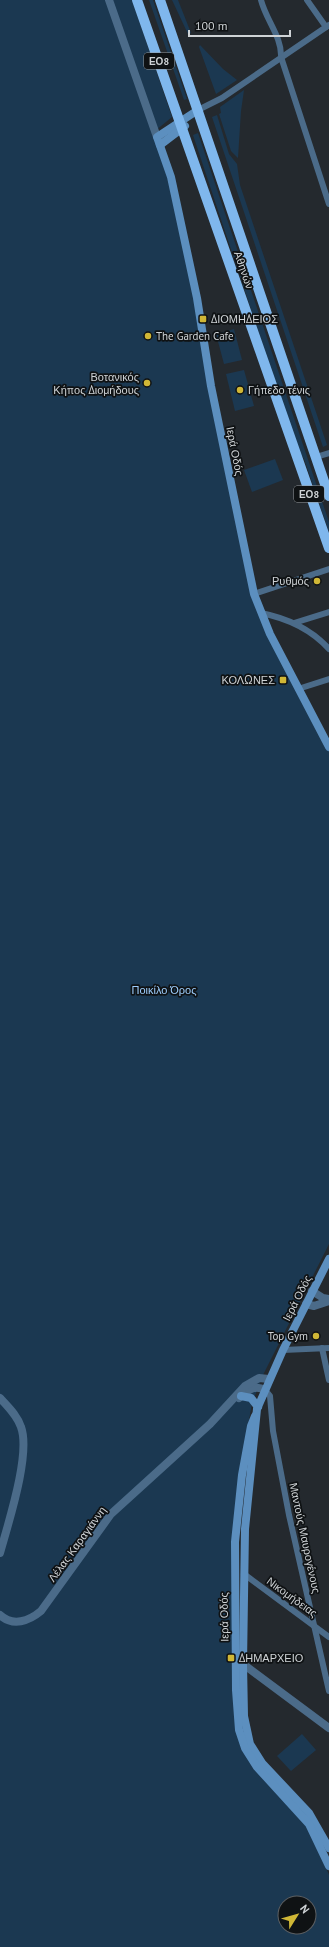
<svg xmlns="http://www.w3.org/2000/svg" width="329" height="1947" viewBox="0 0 329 1947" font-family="'PT Sans',sans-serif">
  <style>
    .green { fill: #1b3851; fill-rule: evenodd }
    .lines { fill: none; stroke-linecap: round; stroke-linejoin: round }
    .minor { stroke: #4b6b89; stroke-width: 6 }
    .tertiary { stroke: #4b6b89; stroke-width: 8 }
    .secondary { stroke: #5c8fbf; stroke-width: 8 }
    .trunk { stroke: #7fb7ed; stroke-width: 10 }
    .poi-dot { fill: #d0b736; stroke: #0f1214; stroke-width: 1.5 }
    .labels { text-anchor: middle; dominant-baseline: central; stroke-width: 3.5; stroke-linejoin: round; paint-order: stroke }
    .shield { fill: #0f1214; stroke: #95999c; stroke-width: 1 }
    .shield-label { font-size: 10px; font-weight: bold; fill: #cfd3d6 }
    .street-label { font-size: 11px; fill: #cfd3d6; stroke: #0f1214 }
    .poi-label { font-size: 11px; fill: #cfd3d6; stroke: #0f1214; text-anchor: start }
    .park-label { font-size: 11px; fill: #9ecefd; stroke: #0f1214 }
  </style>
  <rect width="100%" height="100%" fill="#24292e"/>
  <g class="green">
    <path d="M0,0h132l40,117 -17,14 12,30 87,433 75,153v497l-65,129 -12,30 -13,74 -4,239 70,107 12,23 12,29v72h-329zM285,1903h24v24h-24z"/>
    <polygon points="149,0 153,0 187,99 184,100"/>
    <polygon points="172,0 178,0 191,33 188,34"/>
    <polygon points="200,45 223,69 237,80 216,94 199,47"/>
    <polygon points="244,90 241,111 238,158 231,151 219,114 221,113 220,107"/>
    <polygon points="217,115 229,154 237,164 240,185 327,445 323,447 212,117"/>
    <polygon points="198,133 329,522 329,532 304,459 297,448 193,135"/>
    <polygon points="234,329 242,360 224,364 216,334"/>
    <polygon points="244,370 254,406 235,411 226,374"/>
    <polygon points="275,459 283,480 252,492 244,470"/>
    <polygon points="302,1734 316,1750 291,1771 277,1756"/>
  </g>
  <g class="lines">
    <g class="minor">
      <path d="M261,0c5,20 21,37 20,57l48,147"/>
      <polyline points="307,0 326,27"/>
      <polyline points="198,110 222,98 329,25"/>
      <polyline points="316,457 329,453"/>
      <polyline points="254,594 329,569"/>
      <path d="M261,613c25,5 50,16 68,36"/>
      <polyline points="294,623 329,612"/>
      <polyline points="298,689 329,679"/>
      <polyline points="322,1348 329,1380"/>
      <polyline points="283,1350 329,1348"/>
      <polyline points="265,1390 270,1396 273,1431 289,1515 329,1691"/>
      <polyline points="244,1574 329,1637"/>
    </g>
    <g class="tertiary">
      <polyline points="109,0 157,137"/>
      <polyline points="312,1291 323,1298 329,1299"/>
      <polyline points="306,1304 314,1306 329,1301"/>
      <path d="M0,1398c8,9 17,17 21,29 10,27 -13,97 -21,126"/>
      <path d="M239,1398c8,-7 15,-14 26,-8"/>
      <path d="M0,1615c13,12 29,6 41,-4l70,-97 99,-90 35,-38 14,-8 10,1"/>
      <polyline points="243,1664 329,1728"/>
    </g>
    <g class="secondary">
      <polyline points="198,110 157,137 171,177 197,298 211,386 254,594 270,634 329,747"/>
      <polyline points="160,145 185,126"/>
      <polyline points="329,1259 283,1350 257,1409 245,1529 243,1664 244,1716 250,1744 262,1763 309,1813 329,1848"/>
      <polyline points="241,1396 251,1398 258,1407"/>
      <polyline points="255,1416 251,1426 242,1475 235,1542 236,1690 239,1730 245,1748 257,1767 309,1824 329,1866"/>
    </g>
    <g class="trunk">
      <polyline points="137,0 329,548"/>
      <polyline points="160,0 329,496"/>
    </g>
  </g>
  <g class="poi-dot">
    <rect x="199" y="315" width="8" height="8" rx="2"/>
    <circle cx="148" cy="336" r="4"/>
    <circle cx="147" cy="383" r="4"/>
    <circle cx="240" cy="390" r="4"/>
    <circle cx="317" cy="581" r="4"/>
    <rect x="279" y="676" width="8" height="8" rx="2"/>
    <circle cx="316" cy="1336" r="4"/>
    <rect x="227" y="1654" width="8" height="8" rx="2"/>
  </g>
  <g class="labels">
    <g class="shield">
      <rect x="144" y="53" width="30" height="16" rx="3"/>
      <rect x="294" y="486" width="30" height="16" rx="3"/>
    </g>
    <g class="shield-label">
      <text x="159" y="61">ΕΟ8</text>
      <text x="309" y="494">ΕΟ8</text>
    </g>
    <g class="street-label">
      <text transform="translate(244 270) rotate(71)">Αθηνών</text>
      <text transform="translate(235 451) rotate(79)">Ιερά Οδός</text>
      <text transform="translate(297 1298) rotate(-63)">Ιερά Οδός</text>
      <text transform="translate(305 1538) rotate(78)">Μαντούς Μαυρογένους</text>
      <text transform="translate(77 1544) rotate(-54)">Λέλας Καραγιάννη</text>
      <text transform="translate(292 1597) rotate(36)">Νικομήδειας</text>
      <text transform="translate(224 1617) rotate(-91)">Ιερά Οδός</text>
    </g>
    <g class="poi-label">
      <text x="211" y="319">ΔΙΟΜΗΔΕΙΟΣ</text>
      <text x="156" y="336">The Garden Cafe</text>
      <text x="139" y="377" text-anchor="end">Βοτανικός<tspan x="139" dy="13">Κήπος Διομήδους</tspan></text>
      <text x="248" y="390">Γήπεδο τένις</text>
      <text x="309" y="581" text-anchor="end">Ρυθμός</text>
      <text x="275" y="680" text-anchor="end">ΚΟΛΩΝΕΣ</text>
      <text x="308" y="1336" text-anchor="end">Top Gym</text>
      <text x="239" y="1658">ΔΗΜΑΡΧΕΙΟ</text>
    </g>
    <g class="park-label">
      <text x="164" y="990">Ποικίλο Όρος</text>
    </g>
  </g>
  <g transform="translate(297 1915) rotate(53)"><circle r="19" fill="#0f1214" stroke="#5c5f62"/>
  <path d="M0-3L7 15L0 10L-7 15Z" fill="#d0b736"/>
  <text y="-6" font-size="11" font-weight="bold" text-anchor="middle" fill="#cfd3d6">N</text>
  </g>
  <path d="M189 30v6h101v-6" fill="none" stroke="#cfd3d6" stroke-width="2"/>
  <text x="195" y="30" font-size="12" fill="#cfd3d6" stroke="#0f1214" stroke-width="3" paint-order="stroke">100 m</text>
</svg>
